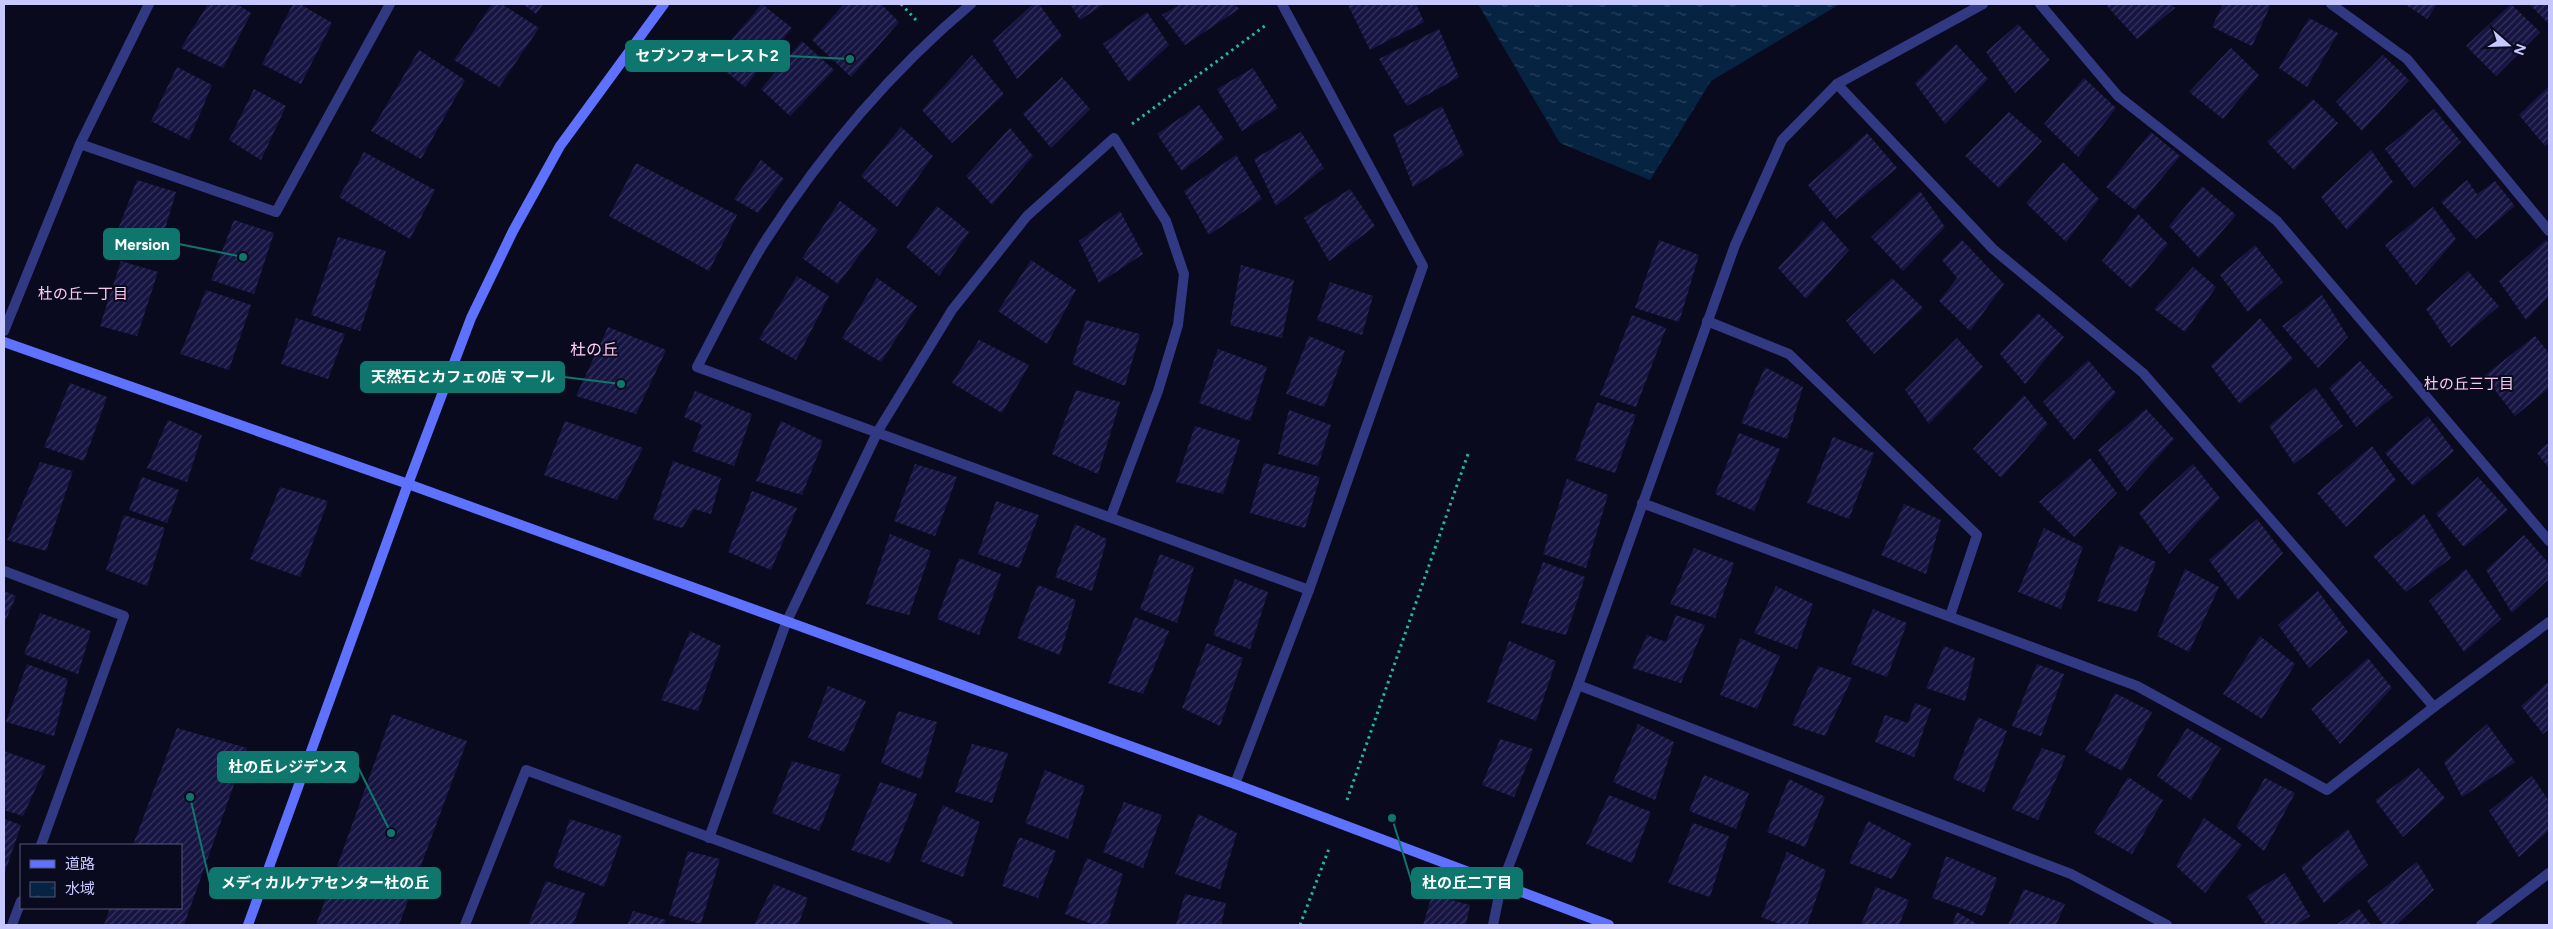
<svg xmlns="http://www.w3.org/2000/svg" width="2553" height="929" viewBox="0 0 2553 929" font-family="Figtree,'Noto Sans JP',sans-serif">
  <style>
    .water { fill: url(#water-ripples) }
    .building { fill: url(#building-hatch) }
    .lines { fill: none; stroke-linecap: round; stroke-linejoin: round }
    .path { stroke: #21b999; stroke-width: 3; stroke-dasharray: 2.5 4; stroke-linecap: butt }
    .street { stroke: #303982; stroke-width: 10 }
    .secondary { stroke: #5e71ff; stroke-width: 10 }
    .labels { text-anchor: middle; dominant-baseline: central; stroke-width: 4; stroke-linejoin: round; paint-order: stroke }
    .neighbourhood-label { font-size: 15px; fill: #ffc9f3; stroke: #0a0a1e }
    .quarter-label { font-size: 16px; fill: #ffc9f3; stroke: #0a0a1e }
    .leader { fill: none; stroke: #0f766e; stroke-width: 2 }
    .callout-dot { fill: #0f766e; stroke: #0a0a1e; stroke-width: 2 }
    .callout { fill: #0f766e; stroke: #0f766e; stroke-width: 2 }
    .callout-label { font-size: 15px; text-anchor: middle; font-weight: bold; fill: #fff }
  </style>
  <defs>
    <pattern id="water-ripples" width="26" height="14" patternUnits="userSpaceOnUse" patternTransform="scale(1.25)"><rect width="26" height="14" fill="#062441"/><path d="M2 4q2-2 4 0t4 0M15 11q2-2 4 0t4 0" fill="none" stroke="#29425e"/></pattern>
    <pattern id="building-hatch" width="6" height="6" patternUnits="userSpaceOnUse" patternTransform="scale(1.25)"><rect width="6" height="6" fill="#161441"/><path d="M-1 1l2-2M0 6l6-6M5 7l2-2" fill="none" stroke="#36355e"/></pattern>
  </defs>
  <rect width="100%" height="100%" fill="#0a0a1e"/>
  <polygon class="water" points="1478,4 1840,4 1711,81 1650,180 1560,143"/>
  <g class="building">
    <polygon points="208,4 237,4 251,13 223,68 181,48"/>
    <polygon points="293,4 300,4 332,23 301,84 262,64"/>
    <polygon points="492,4 502,4 539,28 499,87 454,60"/>
    <polygon points="523,4 543,4 536,14"/>
    <polygon points="762,4 792,28 745,87 713,61"/>
    <polygon points="844,4 881,4 899,22 851,77 812,40"/>
    <polygon points="1033,4 1039,4 1062,36 1017,79 993,41"/>
    <polygon points="1070,4 1104,4 1080,20"/>
    <polygon points="1181,4 1235,4 1239,9 1185,45 1162,15"/>
    <polygon points="1350,4 1416,4 1424,22 1370,50 1348,5"/>
    <polygon points="2110,4 2172,4 2175,8 2137,39 2107,6"/>
    <polygon points="2223,4 2271,4 2252,46 2212,27"/>
    <polygon points="2405,4 2437,4 2427,19"/>
    <polygon points="2511,4 2540,32 2496,76 2466,46"/>
    <polygon points="2529,4 2549,4 2549,24"/>
    <polygon points="1147,12 1169,45 1129,82 1103,44"/>
    <polygon points="2309,18 2338,33 2307,87 2279,68"/>
    <polygon points="2018,24 2050,60 2015,93 1986,52"/>
    <polygon points="1439,29 1459,77 1407,106 1379,59"/>
    <polygon points="802,41 834,70 790,116 761,89"/>
    <polygon points="1956,44 1988,79 1945,124 1915,83"/>
    <polygon points="2231,48 2259,75 2223,119 2189,92"/>
    <polygon points="419,50 465,80 421,159 371,131"/>
    <polygon points="972,55 1004,94 952,143 922,110"/>
    <polygon points="2383,55 2409,80 2362,131 2336,102"/>
    <polygon points="177,67 212,85 189,140 151,121"/>
    <polygon points="1253,68 1278,108 1242,131 1217,89"/>
    <polygon points="1062,77 1090,109 1051,148 1023,114"/>
    <polygon points="2084,78 2116,108 2078,157 2044,124"/>
    <polygon points="2549,86 2549,143 2545,146 2519,115"/>
    <polygon points="254,89 286,106 261,160 229,140"/>
    <polygon points="2313,99 2338,123 2294,170 2267,142"/>
    <polygon points="1199,105 1224,139 1182,171 1157,134"/>
    <polygon points="1442,106 1464,155 1413,187 1393,134"/>
    <polygon points="2434,109 2461,142 2414,188 2385,149"/>
    <polygon points="2009,112 2042,141 1999,188 1965,156"/>
    <polygon points="901,127 933,156 897,207 861,176"/>
    <polygon points="1010,128 1033,156 992,205 966,176"/>
    <polygon points="1301,132 1324,168 1276,206 1254,159"/>
    <polygon points="2151,132 2180,156 2135,210 2106,187"/>
    <polygon points="1867,133 1897,168 1836,219 1808,185"/>
    <polygon points="2371,150 2393,182 2347,230 2321,197"/>
    <polygon points="364,152 435,190 410,239 339,197"/>
    <polygon points="1236,155 1262,199 1209,235 1184,191"/>
    <polygon points="761,160 784,179 758,213 734,199"/>
    <polygon points="2063,162 2099,199 2066,242 2026,203"/>
    <polygon points="636,163 737,215 709,271 609,216"/>
    <polygon points="137,180 176,192 157,256 114,240"/>
    <polygon points="2467,180 2477,194 2495,181 2515,206 2476,239 2441,202"/>
    <polygon points="2202,186 2236,215 2199,258 2169,226"/>
    <polygon points="1350,189 1375,226 1329,261 1304,218"/>
    <polygon points="1920,191 1945,227 1903,271 1871,237"/>
    <polygon points="840,201 878,230 838,284 802,258"/>
    <polygon points="937,206 969,232 939,276 906,247"/>
    <polygon points="2433,207 2456,239 2416,285 2385,245"/>
    <polygon points="1120,211 1143,254 1099,283 1079,241"/>
    <polygon points="2138,214 2168,244 2131,288 2102,261"/>
    <polygon points="234,220 274,233 254,294 211,280"/>
    <polygon points="1822,220 1849,250 1806,299 1778,268"/>
    <polygon points="338,237 386,251 360,331 311,315"/>
    <polygon points="1659,240 1699,255 1679,322 1635,308"/>
    <polygon points="1962,240 2004,284 1970,331 1939,301 1957,278 1942,260"/>
    <polygon points="2546,240 2549,244 2549,296 2526,320 2499,281"/>
    <polygon points="2255,245 2283,282 2248,312 2220,275"/>
    <polygon points="1031,260 1076,290 1047,344 998,311"/>
    <polygon points="121,261 158,272 137,336 100,326"/>
    <polygon points="1241,265 1294,280 1282,338 1230,325"/>
    <polygon points="2193,267 2216,287 2185,332 2154,309"/>
    <polygon points="2468,271 2499,306 2451,347 2426,309"/>
    <polygon points="797,276 829,296 796,360 759,339"/>
    <polygon points="877,278 917,306 881,362 842,338"/>
    <polygon points="1892,278 1923,308 1874,354 1846,321"/>
    <polygon points="1330,282 1373,296 1362,335 1317,320"/>
    <polygon points="206,290 251,305 229,370 180,354"/>
    <polygon points="2322,295 2348,337 2318,368 2282,326"/>
    <polygon points="2038,313 2064,337 2025,384 2000,354"/>
    <polygon points="1632,315 1666,328 1636,407 1600,395"/>
    <polygon points="296,318 345,334 328,379 281,364"/>
    <polygon points="2260,318 2293,359 2240,404 2211,366"/>
    <polygon points="1086,320 1140,334 1125,386 1072,364"/>
    <polygon points="608,327 666,350 636,414 576,396"/>
    <polygon points="1309,336 1345,351 1324,407 1286,394"/>
    <polygon points="2535,336 2549,353 2549,388 2515,416 2484,376"/>
    <polygon points="1957,338 1983,367 1929,424 1905,390"/>
    <polygon points="979,340 1029,365 1002,413 952,383"/>
    <polygon points="1218,349 1267,367 1250,421 1199,403"/>
    <polygon points="2088,360 2116,393 2074,440 2043,402"/>
    <polygon points="2360,361 2393,397 2356,427 2329,388"/>
    <polygon points="1765,367 1803,387 1787,439 1741,423"/>
    <polygon points="70,383 107,397 84,461 44,447"/>
    <polygon points="2315,387 2343,426 2294,464 2269,426"/>
    <polygon points="1076,390 1120,402 1098,474 1052,454"/>
    <polygon points="695,391 752,414 734,466 692,451 702,425 684,417"/>
    <polygon points="2024,395 2048,424 2001,478 1973,449"/>
    <polygon points="1597,402 1636,415 1615,473 1575,460"/>
    <polygon points="2146,409 2174,439 2127,491 2098,450"/>
    <polygon points="1289,410 1331,425 1318,466 1278,454"/>
    <polygon points="2428,416 2454,451 2413,486 2385,453"/>
    <polygon points="168,420 202,435 187,482 147,468"/>
    <polygon points="565,421 643,448 617,500 544,475"/>
    <polygon points="781,421 823,441 802,495 756,481"/>
    <polygon points="1195,426 1240,440 1223,494 1176,482"/>
    <polygon points="1739,433 1780,449 1754,511 1715,494"/>
    <polygon points="1833,437 1874,453 1849,519 1807,503"/>
    <polygon points="2549,442 2549,468 2537,453"/>
    <polygon points="2372,446 2396,480 2346,527 2317,493"/>
    <polygon points="2090,458 2117,493 2074,537 2039,502"/>
    <polygon points="673,461 721,478 711,514 694,509 682,528 653,519"/>
    <polygon points="40,462 73,471 46,551 7,540"/>
    <polygon points="1264,463 1320,477 1305,528 1250,513"/>
    <polygon points="915,464 957,477 935,536 894,521"/>
    <polygon points="2193,464 2220,498 2169,554 2139,513"/>
    <polygon points="142,477 179,490 167,523 129,510"/>
    <polygon points="2478,477 2508,510 2464,547 2436,514"/>
    <polygon points="1567,479 1608,495 1586,568 1543,554"/>
    <polygon points="280,487 328,501 300,577 250,559"/>
    <polygon points="752,491 797,508 771,570 728,552"/>
    <polygon points="996,501 1039,515 1019,568 978,554"/>
    <polygon points="1904,504 1941,520 1926,574 1881,555"/>
    <polygon points="2424,514 2451,558 2406,592 2373,556"/>
    <polygon points="124,515 165,528 147,586 106,570"/>
    <polygon points="2257,519 2283,553 2238,600 2209,560"/>
    <polygon points="1075,524 1107,539 1092,591 1055,577"/>
    <polygon points="2044,528 2083,547 2061,609 2018,592"/>
    <polygon points="890,534 931,551 909,615 866,604"/>
    <polygon points="2524,535 2549,564 2549,579 2512,613 2486,570"/>
    <polygon points="2119,545 2156,562 2137,612 2097,601"/>
    <polygon points="1694,548 1734,563 1715,618 1670,604"/>
    <polygon points="1160,554 1194,567 1177,623 1140,609"/>
    <polygon points="959,558 1001,574 979,635 937,619"/>
    <polygon points="1543,562 1585,577 1566,635 1521,623"/>
    <polygon points="2185,569 2219,587 2189,652 2157,636"/>
    <polygon points="2466,569 2501,619 2464,652 2429,601"/>
    <polygon points="1235,579 1268,592 1250,649 1213,635"/>
    <polygon points="1038,585 1076,600 1060,655 1017,638"/>
    <polygon points="1776,586 1813,604 1797,649 1754,633"/>
    <polygon points="4,591 16,596 4,624"/>
    <polygon points="2318,591 2348,632 2309,668 2278,625"/>
    <polygon points="1873,609 1907,623 1887,677 1851,664"/>
    <polygon points="40,613 91,631 78,674 24,654"/>
    <polygon points="1676,615 1705,625 1681,683 1632,668 1647,635 1666,642"/>
    <polygon points="1135,617 1169,631 1143,694 1108,683"/>
    <polygon points="690,631 721,646 698,711 661,700"/>
    <polygon points="2260,636 2295,664 2262,719 2223,694"/>
    <polygon points="1740,638 1780,656 1757,709 1720,695"/>
    <polygon points="1509,641 1556,661 1536,721 1487,702"/>
    <polygon points="1207,643 1243,658 1220,726 1182,708"/>
    <polygon points="1944,646 1975,658 1965,701 1926,688"/>
    <polygon points="2368,658 2392,688 2340,744 2311,709"/>
    <polygon points="27,664 68,679 54,736 6,722"/>
    <polygon points="2037,664 2064,674 2041,736 2012,726"/>
    <polygon points="1818,666 1852,678 1825,736 1792,725"/>
    <polygon points="2549,681 2549,729 2543,734 2521,706"/>
    <polygon points="828,686 866,701 844,752 808,738"/>
    <polygon points="2115,693 2152,712 2122,771 2085,751"/>
    <polygon points="1915,703 1931,709 1914,757 1875,742 1885,715 1908,723"/>
    <polygon points="898,711 937,722 921,779 881,763"/>
    <polygon points="392,714 467,741 399,925 316,925"/>
    <polygon points="1978,717 2007,731 1984,792 1953,779"/>
    <polygon points="1638,724 1674,742 1655,800 1613,782"/>
    <polygon points="2487,724 2515,762 2462,797 2444,762"/>
    <polygon points="177,728 247,748 184,925 104,925 110,908 181,908 181,845 133,845"/>
    <polygon points="2187,728 2221,748 2191,800 2157,776"/>
    <polygon points="1500,739 1533,749 1514,797 1482,785"/>
    <polygon points="972,744 1008,753 992,803 955,792"/>
    <polygon points="2042,748 2066,756 2038,820 2012,809"/>
    <polygon points="4,751 46,766 23,816 4,810"/>
    <polygon points="792,761 841,775 819,831 772,813"/>
    <polygon points="2419,768 2445,798 2403,837 2375,800"/>
    <polygon points="1045,770 1085,786 1068,839 1025,823"/>
    <polygon points="1704,775 1749,793 1736,829 1689,811"/>
    <polygon points="2532,776 2549,801 2549,830 2519,857 2489,811"/>
    <polygon points="2128,777 2163,800 2132,854 2094,833"/>
    <polygon points="2265,778 2295,793 2264,851 2236,827"/>
    <polygon points="1789,779 1825,797 1805,847 1767,832"/>
    <polygon points="880,782 917,794 890,863 851,850"/>
    <polygon points="1609,795 1651,812 1632,863 1586,844"/>
    <polygon points="1124,802 1162,815 1143,868 1103,852"/>
    <polygon points="943,805 980,822 963,877 920,861"/>
    <polygon points="1198,814 1237,833 1220,889 1175,874"/>
    <polygon points="2204,818 2242,845 2205,893 2176,866"/>
    <polygon points="4,819 21,825 4,875"/>
    <polygon points="570,819 622,836 604,887 553,867"/>
    <polygon points="1868,821 1912,844 1892,879 1849,863"/>
    <polygon points="1693,823 1729,836 1710,897 1668,883"/>
    <polygon points="2348,829 2368,865 2324,903 2301,867"/>
    <polygon points="1019,837 1056,851 1038,898 1002,886"/>
    <polygon points="688,851 720,859 701,924 669,915"/>
    <polygon points="1787,852 1826,870 1807,925 1782,925 1761,917"/>
    <polygon points="1946,856 1997,878 1983,916 1932,898"/>
    <polygon points="1087,858 1123,874 1107,925 1095,925 1065,914"/>
    <polygon points="2417,862 2434,890 2396,925 2383,925 2367,901"/>
    <polygon points="2285,873 2310,916 2296,925 2266,925 2247,896"/>
    <polygon points="546,881 585,893 573,925 528,925"/>
    <polygon points="774,884 808,898 798,925 754,925"/>
    <polygon points="1876,887 1909,900 1899,925 1861,925"/>
    <polygon points="2024,889 2065,904 2056,925 2008,925"/>
    <polygon points="1185,894 1226,903 1221,925 1176,925"/>
    <polygon points="1432,895 1470,905 1466,925 1423,925"/>
    <polygon points="2359,909 2371,925 2336,925"/>
    <polygon points="633,911 666,920 664,925 627,925"/>
    <polygon points="1957,912 1979,925 1952,925"/>
  </g>
  <g class="lines">
    <g class="path">
      <polyline points="901,4 916,20"/>
      <polyline points="1132,124 1266,25"/>
      <polyline points="1347,800 1469,451"/>
      <polyline points="1300,925 1330,846"/>
    </g>
    <g class="street">
      <path d="M971,4c-81,68 -150,150 -207,239 -25,40 -45,83 -67,124l612,223"/>
      <polyline points="2040,4 2118,96 2277,221 2549,541"/>
      <polyline points="2331,4 2407,59 2549,231"/>
      <polyline points="1837,84 1993,249 2143,373 2434,707"/>
      <polyline points="80,144 276,212 390,4"/>
      <polyline points="1707,321 1789,354 1977,535 1950,616"/>
      <polyline points="4,331 80,144 149,4"/>
      <polyline points="1642,503 2137,686 2327,790 2434,707 2549,622"/>
      <polyline points="4,571 124,616 41,845"/>
      <polyline points="1578,685 1735,245 1782,140 1837,84 1983,4"/>
      <polyline points="1235,784 1309,590 1423,266 1282,4"/>
      <polyline points="709,838 786,623 878,431 952,310 1027,216 1114,138 1166,221 1184,274 1178,325 1158,391 1111,516"/>
      <polyline points="12,925 21,901"/>
      <polyline points="465,925 526,770 948,925"/>
      <polyline points="1493,925 1501,886 1578,685 2071,874 2167,925"/>
      <polyline points="2481,925 2549,873"/>
    </g>
    <g class="secondary">
      <polyline points="4,342 408,484 1235,784 1609,925"/>
      <polyline points="248,925 408,484 471,318 513,231 560,146 664,4"/>
    </g>
  </g>
  <g class="labels">
    <g class="neighbourhood-label">
      <text x="83" y="294">杜の丘一丁目</text>
      <text x="2469" y="384">杜の丘三丁目</text>
    </g>
    <g class="quarter-label">
      <text x="594" y="349">杜の丘</text>
    </g>
  </g>
  <path class="leader" d="M850 59L789 56M243 257L179 244M621 384L564 377M391 833L358 767M1392 818L1412 883M190 797L210 883"/>
  <g class="callout-dot">
    <circle cx="850" cy="59" r="5"/>
    <circle cx="243" cy="257" r="5"/>
    <circle cx="621" cy="384" r="5"/>
    <circle cx="391" cy="833" r="5"/>
    <circle cx="1392" cy="818" r="5"/>
    <circle cx="190" cy="797" r="5"/>
  </g>
  <g class="callout">
    <rect x="626" y="41" width="163" height="30" rx="5"/>
    <rect x="104" y="229" width="75" height="30" rx="5"/>
    <rect x="361" y="362" width="203" height="30" rx="5"/>
    <rect x="218" y="752" width="140" height="30" rx="5"/>
    <rect x="1412" y="868" width="110" height="30" rx="5"/>
    <rect x="210" y="868" width="230" height="30" rx="5"/>
  </g>
  <g class="callout-label">
    <text x="707" y="61">セブンフォーレスト2</text>
    <text x="142" y="250">Mersion</text>
    <text x="463" y="382">天然石とカフェの店 マール</text>
    <text x="288" y="772">杜の丘レジデンス</text>
    <text x="1467" y="888">杜の丘二丁目</text>
    <text x="325" y="888">メディカルケアセンター杜の丘</text>
  </g>
  <rect width="2553" height="929" fill="none" stroke="#c7c8ff" stroke-width="10"/>
  <rect x="20" y="844" width="162" height="65" fill="#0a0a1e" stroke="#565678"/>
  <rect x="30" y="860" width="25" height="8" fill="#5e71ff" stroke="#565678"/>
  <text x="65" y="869" font-size="15" fill="#c7c8ff">道路</text>
  <rect x="30" y="882" width="25" height="15" fill="url(#water-ripples)" stroke="#565678"/>
  <text x="65" y="894" font-size="15" fill="#c7c8ff">水域</text>
  <g transform="translate(2508 45) rotate(110)" stroke="#0a0a1e" stroke-width="4" paint-order="stroke">
  <path d="M0-4L9 19L0 12L-9 19Z" fill="#c7c8ff"/>
  <text y="-8" font-size="14" font-weight="bold" text-anchor="middle" fill="#c7c8ff">N</text>
  </g>
</svg>
